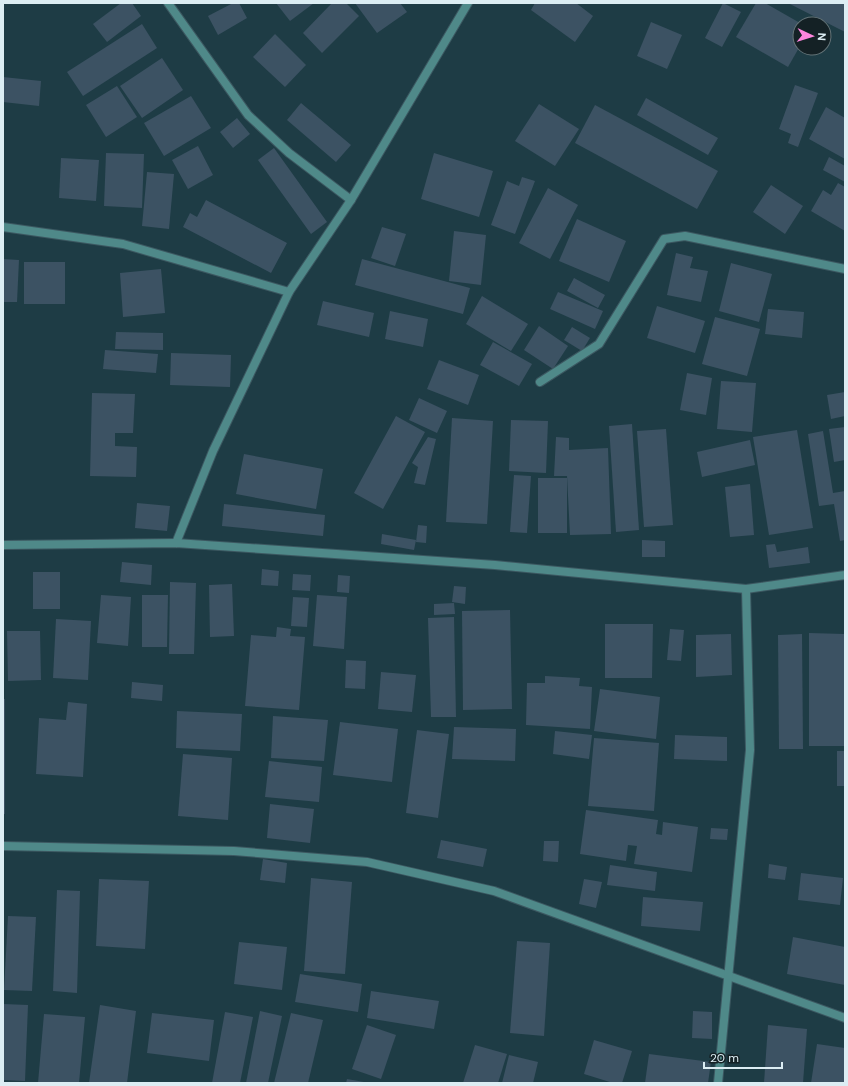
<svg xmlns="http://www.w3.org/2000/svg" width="848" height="1086" viewBox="0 0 848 1086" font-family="'DM Sans',sans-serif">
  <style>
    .building { fill: #3c5263 }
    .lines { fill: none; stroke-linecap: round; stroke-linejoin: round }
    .street-casing { stroke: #3c5861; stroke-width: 10 }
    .street { stroke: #4f8989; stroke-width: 8 }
  </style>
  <rect width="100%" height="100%" fill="#1e3c45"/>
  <g class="building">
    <polygon points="121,3 132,3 141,16 107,42 93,24"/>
    <polygon points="233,3 239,3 247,18 218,35 208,16"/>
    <polygon points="276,3 314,3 290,21"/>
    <polygon points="332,3 346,3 359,16 322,53 303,33"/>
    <polygon points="355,3 400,3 407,12 377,33"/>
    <polygon points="535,3 576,3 593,16 575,42 531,10"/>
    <polygon points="723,3 741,12 722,47 705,38"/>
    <polygon points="756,3 765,3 800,23 800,46 788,67 736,37"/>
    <polygon points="788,3 845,3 845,32"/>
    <polygon points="651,22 682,35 667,69 637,56"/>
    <polygon points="142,24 157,48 83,96 67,72"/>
    <polygon points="275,34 306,65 285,87 253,57"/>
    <polygon points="162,58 183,90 142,118 120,86"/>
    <polygon points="3,77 41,81 39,106 3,102"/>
    <polygon points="795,85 818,93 798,147 788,143 791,134 779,129"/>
    <polygon points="117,86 137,117 106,137 86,105"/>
    <polygon points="191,96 211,128 164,156 144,123"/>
    <polygon points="646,98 718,138 708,155 637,115"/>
    <polygon points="301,103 351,145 336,162 287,120"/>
    <polygon points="539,104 579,129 555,166 515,141"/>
    <polygon points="595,105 718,171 697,209 575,143"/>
    <polygon points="826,107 845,118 845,159 809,139"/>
    <polygon points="237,118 250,134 233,148 220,132"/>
    <polygon points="198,146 213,175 188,189 172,160"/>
    <polygon points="274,148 327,222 311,234 258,160"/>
    <polygon points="106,153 144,154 142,208 104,206"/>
    <polygon points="434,153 493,171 479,217 421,199"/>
    <polygon points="829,157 845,166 845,182 823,170"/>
    <polygon points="61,158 99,160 96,201 59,198"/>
    <polygon points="147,172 174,174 169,229 142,226"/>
    <polygon points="522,177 535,181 515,234 491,225 507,181 519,186"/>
    <polygon points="838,183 845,187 845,231 811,211 823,190 831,195"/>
    <polygon points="771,185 803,206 785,234 753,212"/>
    <polygon points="548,188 578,205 550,259 519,243"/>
    <polygon points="206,200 287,243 271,273 183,227 190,213 197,217"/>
    <polygon points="577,219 626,241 609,282 559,261"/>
    <polygon points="382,227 406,234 395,266 371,258"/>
    <polygon points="454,231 486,235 481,285 449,281"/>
    <polygon points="676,253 693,257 690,268 708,271 701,302 667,295"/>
    <polygon points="3,259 19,260 17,302 3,302"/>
    <polygon points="362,259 470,288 463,314 355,285"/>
    <rect x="24" y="262" width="41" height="42"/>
    <polygon points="731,263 772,274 759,322 719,311"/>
    <polygon points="161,269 165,313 123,317 120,273"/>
    <polygon points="574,278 605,295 598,308 567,291"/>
    <polygon points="558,292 603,311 595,329 550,309"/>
    <polygon points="482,296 528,324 511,351 466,324"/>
    <polygon points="323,301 374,313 369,337 317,325"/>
    <polygon points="657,306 705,321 695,353 647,338"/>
    <polygon points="768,309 804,312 802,338 765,334"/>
    <polygon points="390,311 428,319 423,347 385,339"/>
    <polygon points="715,317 760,329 747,376 702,364"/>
    <polygon points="539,326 568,346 553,369 524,350"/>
    <polygon points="572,327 590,338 582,351 564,340"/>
    <polygon points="116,332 163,333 163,350 115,349"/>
    <polygon points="493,342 532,364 519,386 480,365"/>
    <polygon points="105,350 158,354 156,373 103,369"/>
    <polygon points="171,353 231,355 230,387 170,385"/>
    <polygon points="439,360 479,375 468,405 427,389"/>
    <polygon points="687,373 712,378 706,415 680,410"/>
    <polygon points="721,381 756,383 752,432 717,429"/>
    <polygon points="845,392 845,416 831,419 827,395"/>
    <polygon points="92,393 135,394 133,433 115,433 115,446 137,447 136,477 90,476"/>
    <polygon points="419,398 447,411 437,433 409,420"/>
    <polygon points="396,416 425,432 383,509 354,493"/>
    <polygon points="452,418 493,421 487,524 446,522"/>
    <polygon points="511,420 548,421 546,473 509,471"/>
    <polygon points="632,424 639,530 616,532 609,426"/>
    <polygon points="845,427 845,460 834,462 829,429"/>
    <polygon points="666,429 673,525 644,527 637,431"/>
    <polygon points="797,430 813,528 769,535 753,437"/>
    <polygon points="823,431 833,493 845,491 845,540 840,541 834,504 819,506 808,434"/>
    <polygon points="428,437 436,439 425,485 414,483 418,467 412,463"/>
    <polygon points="556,437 569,438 569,450 608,448 611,534 570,535 567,476 554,476"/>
    <polygon points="750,440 755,465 702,477 697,452"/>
    <polygon points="244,454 323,469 316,509 236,494"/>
    <polygon points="514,475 531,476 527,533 510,532"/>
    <rect x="538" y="478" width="29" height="55"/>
    <polygon points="750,484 754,535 730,537 725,487"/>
    <polygon points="137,503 170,506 167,531 135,528"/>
    <polygon points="224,504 325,515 323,536 222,526"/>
    <polygon points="418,525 427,526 426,543 416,542"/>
    <polygon points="382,534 416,540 414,550 381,544"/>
    <polygon points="642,540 665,541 665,557 642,557"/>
    <polygon points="775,544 777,552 808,547 810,563 769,568 766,545"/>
    <polygon points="122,562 152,565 151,585 120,582"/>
    <polygon points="262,569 279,571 278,586 261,585"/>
    <rect x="33" y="572" width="27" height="37"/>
    <polygon points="293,574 311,575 310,591 292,590"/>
    <polygon points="338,575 350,576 349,593 337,592"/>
    <polygon points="170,582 196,583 194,654 169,654"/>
    <polygon points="232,584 234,636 210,637 209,585"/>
    <polygon points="454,586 466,587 465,604 452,602"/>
    <polygon points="101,595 131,597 128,646 97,643"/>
    <polygon points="142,595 168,595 167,647 142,647"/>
    <polygon points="317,595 347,597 344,649 313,646"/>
    <polygon points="293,597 309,598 307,627 291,626"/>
    <polygon points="454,603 455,614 434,615 434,604"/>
    <polygon points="510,610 512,709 463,710 462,611"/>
    <polygon points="454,617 456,717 431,717 428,618"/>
    <polygon points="56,619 91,621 88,680 53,678"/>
    <polygon points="605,624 653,624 652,678 605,678"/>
    <polygon points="277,627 291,629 290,636 305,637 299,710 245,706 251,635 276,637"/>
    <polygon points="670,629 684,630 681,661 667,660"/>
    <polygon points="7,631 40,631 41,680 8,681"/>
    <polygon points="809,633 844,634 844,746 809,746"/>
    <polygon points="731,634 732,675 696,677 696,635"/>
    <polygon points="802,634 803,749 779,749 778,635"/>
    <polygon points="346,660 366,661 365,689 345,688"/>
    <polygon points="381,672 416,675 412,712 378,709"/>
    <polygon points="545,676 580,678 579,686 592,687 590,729 526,725 527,683 545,683"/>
    <polygon points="132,682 163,685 162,701 131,698"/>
    <polygon points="600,689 660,697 656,739 594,731"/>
    <rect x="3" y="699" width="2" height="115"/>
    <polygon points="68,702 87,704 83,777 36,774 39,718 66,720"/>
    <polygon points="177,711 242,714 240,751 176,748"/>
    <polygon points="273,716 328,720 324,761 271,758"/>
    <polygon points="340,722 398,729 392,782 333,775"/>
    <polygon points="454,727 516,729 515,761 452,759"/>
    <polygon points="417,730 449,734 438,818 406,813"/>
    <polygon points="555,731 592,735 589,759 553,754"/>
    <polygon points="675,735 727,737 727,761 674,759"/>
    <polygon points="594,738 659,743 654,811 588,806"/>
    <rect x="837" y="751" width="8" height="35"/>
    <polygon points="183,754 232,758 228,820 178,816"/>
    <polygon points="269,761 322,767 319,802 265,797"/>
    <polygon points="270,804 314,809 310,843 267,838"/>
    <polygon points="586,810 658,820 656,834 662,835 663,822 698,827 692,872 634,864 637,846 628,845 626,861 580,854"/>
    <polygon points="711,828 728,829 727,840 710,839"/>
    <polygon points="441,840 487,849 483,867 437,858"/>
    <polygon points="544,841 559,841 558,862 543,861"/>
    <polygon points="263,859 287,863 285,883 260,880"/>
    <polygon points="769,864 787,867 785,880 768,878"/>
    <polygon points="610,865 657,872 655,891 607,885"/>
    <polygon points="801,873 843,878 840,905 798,900"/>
    <polygon points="311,878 352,882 345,974 304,971"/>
    <polygon points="99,879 149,881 145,949 96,946"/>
    <polygon points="584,879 602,882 596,908 579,904"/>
    <polygon points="57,890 80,891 77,993 53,991"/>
    <polygon points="643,897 703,902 700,931 641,926"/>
    <polygon points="8,916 36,917 32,991 4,990"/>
    <polygon points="793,937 845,947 845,985 787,974"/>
    <polygon points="517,941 550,943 544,1036 510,1033"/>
    <polygon points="239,942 287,947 282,990 234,984"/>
    <polygon points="300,974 362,984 358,1012 295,1002"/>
    <polygon points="371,991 439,1001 434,1029 367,1018"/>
    <polygon points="3,1004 28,1005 25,1081 3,1080"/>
    <polygon points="100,1005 136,1011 127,1083 89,1083"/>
    <polygon points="260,1011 282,1016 268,1083 246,1083"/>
    <polygon points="693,1011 712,1012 712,1039 692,1038"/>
    <polygon points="225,1012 253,1017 240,1083 212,1083"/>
    <polygon points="152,1013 214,1020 209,1061 147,1053"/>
    <polygon points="291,1013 323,1020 308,1083 274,1083"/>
    <polygon points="44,1014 85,1017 79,1083 38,1083"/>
    <polygon points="367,1025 396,1035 381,1079 352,1069"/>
    <polygon points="768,1025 807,1029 803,1083 764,1083"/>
    <polygon points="594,1040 632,1051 622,1083 613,1083 584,1074"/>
    <polygon points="817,1044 845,1048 845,1083 811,1083"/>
    <polygon points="475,1045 507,1054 498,1083 463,1083"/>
    <polygon points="649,1054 711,1062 708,1083 645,1083"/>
    <polygon points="509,1055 538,1062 533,1083 502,1083"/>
    <polygon points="347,1079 364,1082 364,1083 346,1083"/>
  </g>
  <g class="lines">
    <g class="street-casing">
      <g id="street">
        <polyline points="168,3 248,115 289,153 351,200"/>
        <polyline points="3,227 123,244 289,292"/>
        <polyline points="540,382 599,344 664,239 685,236 845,269"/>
        <polyline points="176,543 213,451 289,292 351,200 468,3"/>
        <polyline points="3,545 176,543 495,565 746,589"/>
        <polyline points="3,846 234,851 367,862 494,891 845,1018"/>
        <polyline points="718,1083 750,750 746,589 845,575"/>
      </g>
    </g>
    <use href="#street" class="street"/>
  </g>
  <rect width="848" height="1086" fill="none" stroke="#dcedf3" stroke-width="8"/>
  <g transform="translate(812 36) rotate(94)"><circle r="19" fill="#142125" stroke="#647377"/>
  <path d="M0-3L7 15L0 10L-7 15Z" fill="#ff85de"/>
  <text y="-6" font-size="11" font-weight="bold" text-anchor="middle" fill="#dcedf3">N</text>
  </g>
  <path d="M704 1062v6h78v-6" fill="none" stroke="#dcedf3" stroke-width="2"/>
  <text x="710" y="1062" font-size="12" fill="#dcedf3" stroke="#142125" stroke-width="3" paint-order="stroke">20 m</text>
</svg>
